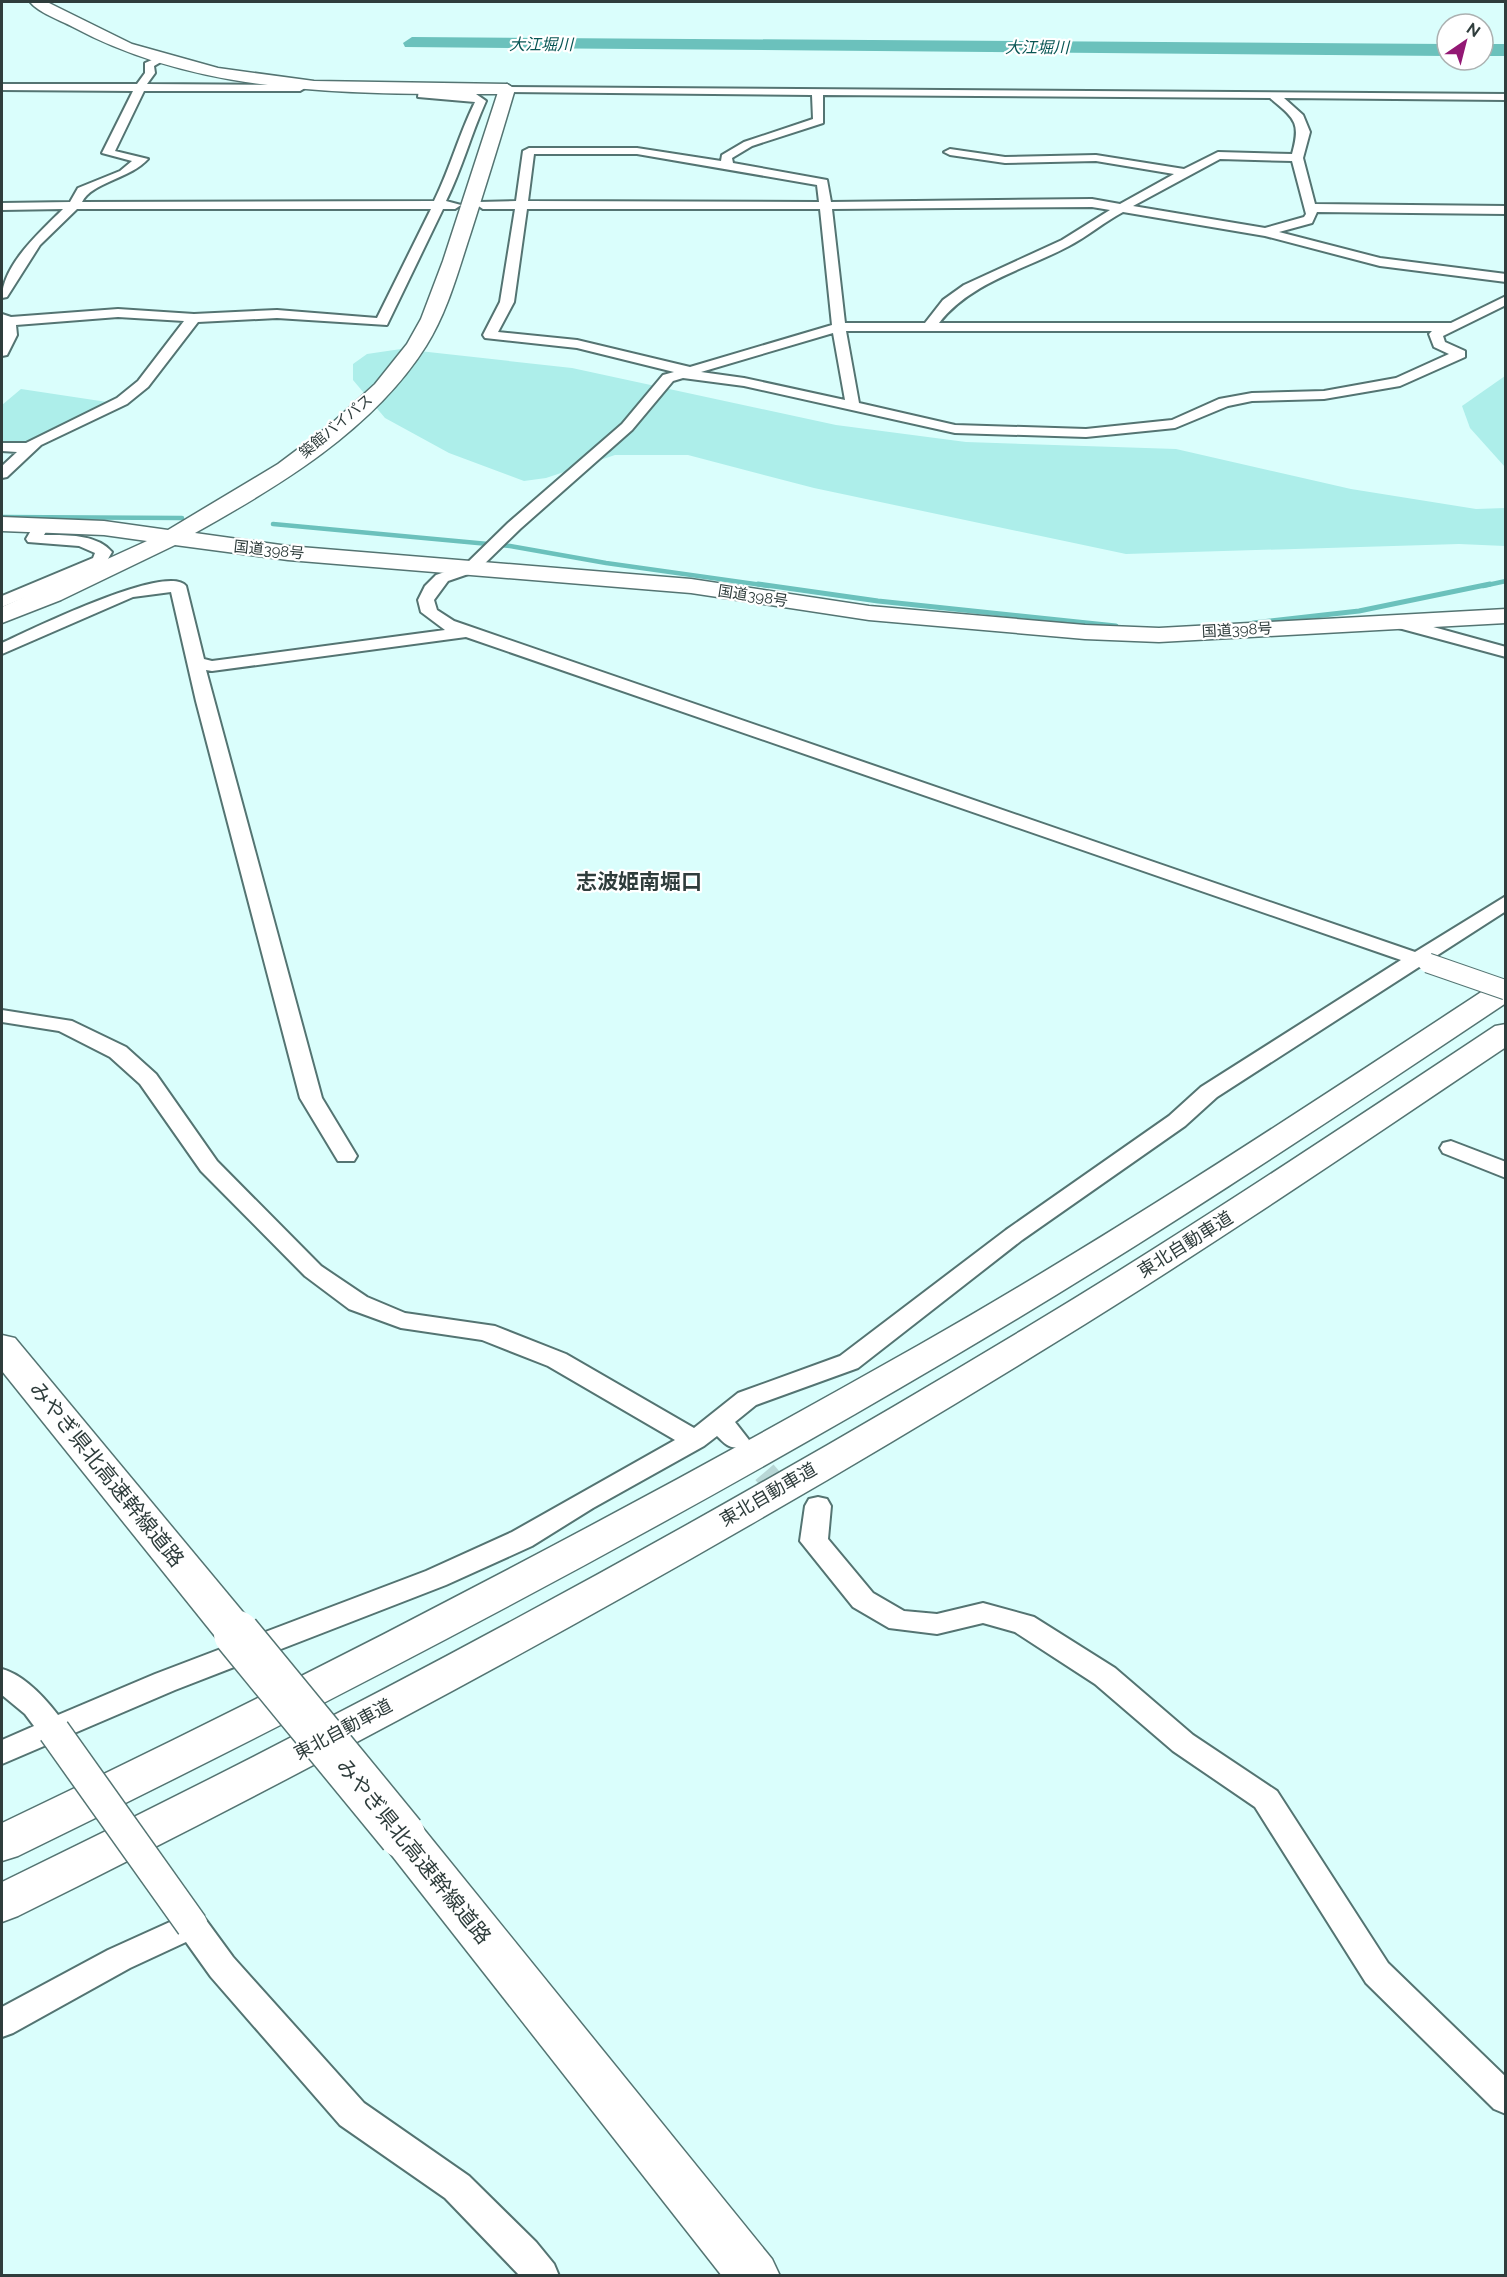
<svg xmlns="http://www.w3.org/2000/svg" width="1507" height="2277" viewBox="0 0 1507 2277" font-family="Raleway,'Noto Sans JP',sans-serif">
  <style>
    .green { fill: #adeeea }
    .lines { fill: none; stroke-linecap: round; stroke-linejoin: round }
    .stream-far1 { stroke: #6bc1bc; stroke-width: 4.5 }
    .stream { stroke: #6bc1bc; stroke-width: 5 }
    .river { fill: #6bc1bc; fill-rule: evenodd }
    .street-tunnel { stroke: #b8d7d6; stroke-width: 24; stroke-dasharray: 24 12; stroke-linecap: butt }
    .street-casing { stroke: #547472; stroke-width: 4 }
    .secondary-casing { stroke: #547472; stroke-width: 3 }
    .primary-casing { stroke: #547472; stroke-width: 3 }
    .highway-casing { stroke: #547472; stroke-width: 3 }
    .street { fill: #fff; fill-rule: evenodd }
    .secondary { fill: #fff; fill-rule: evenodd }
    .primary { fill: #fff; fill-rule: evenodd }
    .highway { fill: #fff; fill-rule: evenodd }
    .street-bridge-far1-casing { stroke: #547472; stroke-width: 21; stroke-linecap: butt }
    .street-bridge-casing { stroke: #547472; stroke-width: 34; stroke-linecap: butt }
    .primary-bridge-casing { stroke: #547472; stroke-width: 49; stroke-linecap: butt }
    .street-bridge-far1 { stroke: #fff; stroke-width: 19 }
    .street-bridge { stroke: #fff; stroke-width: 31 }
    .primary-bridge { stroke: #fff; stroke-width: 46 }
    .labels { text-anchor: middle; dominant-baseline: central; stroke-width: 4.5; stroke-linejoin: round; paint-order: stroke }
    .far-street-label { font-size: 15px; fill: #2f3d3c; stroke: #fff }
    .far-water-label { font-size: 16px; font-style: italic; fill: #085654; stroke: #fff }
    .street-label { font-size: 18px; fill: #2f3d3c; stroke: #fff }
    .quarter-label { font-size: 21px; font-weight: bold; fill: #2f3d3c; stroke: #fff }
    .near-street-label { font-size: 21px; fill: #2f3d3c; stroke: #fff }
  </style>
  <rect width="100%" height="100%" fill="#dafefc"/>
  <g class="green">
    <polygon points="401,349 572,368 836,425 966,442 1176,449 1351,489 1476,509 1505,508 1505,546 1459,544 1126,554 814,488 688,455 615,455 546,478 524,481 449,453 385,418 353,380 353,364 367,354"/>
    <polygon points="1505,376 1505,467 1470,428 1462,406"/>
    <polygon points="21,389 107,402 24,445 2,443 2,405"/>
  </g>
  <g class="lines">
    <g class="stream-far1">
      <polyline points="2,517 182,518"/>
      <polyline points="273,524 510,546 606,563 769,586"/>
      <polyline points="1483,586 1506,581"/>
    </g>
    <g class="stream">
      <polyline points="758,584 878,601 1116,626"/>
      <polyline points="1253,623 1359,611 1490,584"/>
    </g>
    <g class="river">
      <polygon points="412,37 1447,44 1447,56 405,47 403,43"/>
      <rect x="1483" y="44" width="23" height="12"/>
    </g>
    <polyline class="street-tunnel" points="741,1445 784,1495"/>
    <g class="street-casing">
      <g id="street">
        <path d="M161,56l5,3 -12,7 1,7 -8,11 153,1 5,3 -5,3h-156l-29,60 33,8c-18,20 -56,23 -66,43l352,-1c16,-32 25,-67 41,-99l-57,-5 1,-8 5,-3 5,3 -1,4 48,1 10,7c-15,33 -24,68 -40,100l15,4 -6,4h-12l-56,116 -110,-7 -79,4 -50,65 -21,17 -86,41 -34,32 -5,1v-12l15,-14 -15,-1v-8h24l91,-45 21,-17 46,-60 -66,-4 -102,8 1,10 -10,20 -5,1v-42l9,3 107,-8 76,5 83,-4 100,8 54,-109h-354l-37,36 -33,52 -5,1c0,-33 39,-67 61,-89l-61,1v-7l68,-1 8,-14 42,-17 12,-10 -30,-8 31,-62 -131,-1v-6h135l8,-11v-10z"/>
        <path d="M503,87l1003,7v6l-222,-2 19,17 7,17 -7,26 12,46 191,2v8l-189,-2 -5,11 -33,9 101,26 126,16v8l-126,-16 -115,-30 -142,-24c-19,10 -35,24 -54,34 -45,24 -98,36 -130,77h512l55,-27v9l-63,31 2,6 20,9v6l-65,29 -76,13 -72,2 -24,5 -53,22 -89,9 -131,-4 -211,-47 -61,-8 -10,3 -41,49 -112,99 -43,42 -29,10 -14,19 3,10 17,11 961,331 91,-56v15l-73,47 5,5 -3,4h-16l-202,130 -32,29 -163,114 -164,128 -102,37 -21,17 14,18 -4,6c-14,4 -18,0 -28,-10l-13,10 -111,62 -61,38 -86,39 -271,105 -173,74v-24l32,-14 -9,-12 -23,-19v-26c22,6 42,28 56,46l97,-41 271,-103 86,-39 163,-92 -127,-74 -66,-26 -81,-12 -52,-19 -44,-33 -104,-105 -61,-87 -30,-27 -51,-26 -57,-9v-12l70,11 54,26 30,27 61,87 104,105 46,31 38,16 90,13 71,28 128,74 44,-35 102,-37 166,-126 163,-114 32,-29 200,-127 -935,-323 -254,34 -6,-1 116,428 35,58 -3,5h-16l-38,-63 -104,-397 -25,-109 -38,5 -131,57v-11c26,-12 166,-81 184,-57l18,73 8,2 233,-31 -24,-18 -3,-12 7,-14 11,-11 29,-10 43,-42 114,-99 41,-49 11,-3 -97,-24 -92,-10 -2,-3 17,-33 15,-93h-32l-6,-4 2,-3 37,-1 7,-50 6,-3h108l84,13 1,-6 22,-13 69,-23 -1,-24 -305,-3 -4,-1zM823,95l447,3c25,21 31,24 22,56l-74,-2 -34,17 -88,-14 -91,2 -55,-8 -6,3 6,3 55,8 91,-2 78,13 -54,30 -28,-5 -261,3 -4,-22 -94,-17 -1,-5 20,-12 71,-23zM534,154h103l180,31 2,17 -291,-1zM1220,159l72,2 14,53 -2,3 -39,11 -132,-22zM1092,207l18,3 -48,30 -98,45 -21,15 -18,23h-80l-13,-114zM527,209h293l12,116 -142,42 -113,-27 -79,-8 16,-30zM846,331h586l-3,3 5,13 15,7 -53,24 -72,13 -72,2 -33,6 -47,21 -86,9 -131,-4 -96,-22zM833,333l12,67 -101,-22 -43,-6z"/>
        <path d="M42,520l8,5 -6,10c22,0 53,-1 68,17l-7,12 -103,43v-11l91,-38 2,-5 -16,-7 -51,-4 -2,-3 10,-17z"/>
        <polygon points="1397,617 1506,647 1506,657 1391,626 1389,622 1391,618"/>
        <polygon points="1451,1141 1506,1162 1506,1178 1443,1153 1440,1148 1443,1143"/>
        <polygon points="818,1497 827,1499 831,1506 828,1539 873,1593 904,1611 937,1614 983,1603 1034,1617 1115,1668 1193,1735 1277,1791 1388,1963 1506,2077 1506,2114 1494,2109 1366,1983 1255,1807 1173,1751 1095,1684 1015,1632 983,1623 937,1634 889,1628 853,1607 800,1541 805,1506 809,1499"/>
        <polygon points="192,1912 203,1916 233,1957 364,2103 469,2176 536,2242 554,2264 559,2276 520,2276 445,2198 340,2125 211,1977 186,1942 130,1968 13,2033 2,2037 2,2007 108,1950"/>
      </g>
    </g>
    <g class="secondary-casing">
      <path id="secondary" d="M30,2h17l85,42 86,24 96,13 193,3 8,5 -8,5c-146,0 -302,4 -434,-67 -13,-7 -34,-14 -43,-25z"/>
    </g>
    <g class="primary-casing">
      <g id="primary">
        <polygon points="2,1335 15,1338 252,1623 258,1634 252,1645 237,1649 222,1645 2,1371"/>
        <polygon points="402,1817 418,1822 772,2259 780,2276 722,2276 386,1848 380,1835 386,1822"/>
      </g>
    </g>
    <g class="highway-casing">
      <g id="highway">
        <path d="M507,84l8,5c-14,48 -29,96 -44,143 -13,39 -23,79 -45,114 -53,84 -147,140 -231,187l93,13 403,33 178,27 216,19 74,3 347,-19v14l-347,19 -74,-3 -216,-19 -178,-27 -403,-33 -113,-15 -114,55 -59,23v-16l145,-66 -43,-6 -102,-4v-14l102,4 64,9 110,-66 52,-39 45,-41 32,-40 14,-25 22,-58 56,-172z"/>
        <path d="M1506,980v23c-184,123 -369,246 -560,358 -302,178 -613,341 -928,495l-16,5v-38c311,-148 617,-308 917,-478 197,-112 387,-238 576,-362z"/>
        <path d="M1506,1024v23c-149,100 -297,201 -450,295 -336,208 -684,398 -1038,574l-16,6v-40c350,-170 694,-355 1027,-556 158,-95 312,-198 466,-300z"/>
      </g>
    </g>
    <use href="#street" class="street"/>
    <use href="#secondary" class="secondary"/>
    <use href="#primary" class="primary"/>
    <use href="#highway" class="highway"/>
    <g class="street-bridge-far1-casing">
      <polyline id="street-bridge-far1" points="1428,963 1506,990"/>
    </g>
    <g class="street-bridge-casing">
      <polyline id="street-bridge" points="54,1731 192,1925"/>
    </g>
    <g class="primary-bridge-casing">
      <polyline id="primary-bridge" points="237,1634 402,1835"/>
    </g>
    <use href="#street-bridge-far1" class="street-bridge-far1"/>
    <use href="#street-bridge" class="street-bridge"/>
    <use href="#primary-bridge" class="primary-bridge"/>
  </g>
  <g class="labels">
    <g class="far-street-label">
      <text transform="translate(336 426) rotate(-40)">築館バイパス</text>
      <text transform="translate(269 550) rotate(6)">国道398号</text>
      <text transform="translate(753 596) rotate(9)">国道398号</text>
      <text transform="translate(1237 630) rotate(-3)">国道398号</text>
    </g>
    <g class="far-water-label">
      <text x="541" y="44">大江堀川</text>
      <text x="1037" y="47">大江堀川</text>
    </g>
    <g class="street-label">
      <text transform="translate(1185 1244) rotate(-32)">東北自動車道</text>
      <text transform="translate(768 1494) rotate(-30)">東北自動車道</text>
      <text transform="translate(343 1729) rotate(-28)">東北自動車道</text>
    </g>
    <g class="quarter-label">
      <text x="639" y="881">志波姫南堀口</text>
    </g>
    <g class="near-street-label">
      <text transform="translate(107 1474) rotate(51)">みやぎ県北高速幹線道路</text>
      <text transform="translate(414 1851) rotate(51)">みやぎ県北高速幹線道路</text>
    </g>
  </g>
  <rect width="1507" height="2277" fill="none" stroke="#2f3d3c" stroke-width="6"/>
  <g transform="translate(1465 42) rotate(35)"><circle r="28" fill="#ffffff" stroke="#acb1b1" stroke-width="1.5"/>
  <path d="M0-4.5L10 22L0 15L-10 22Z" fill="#931874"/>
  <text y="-9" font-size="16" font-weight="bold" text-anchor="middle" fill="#2f3d3c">N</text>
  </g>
</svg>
